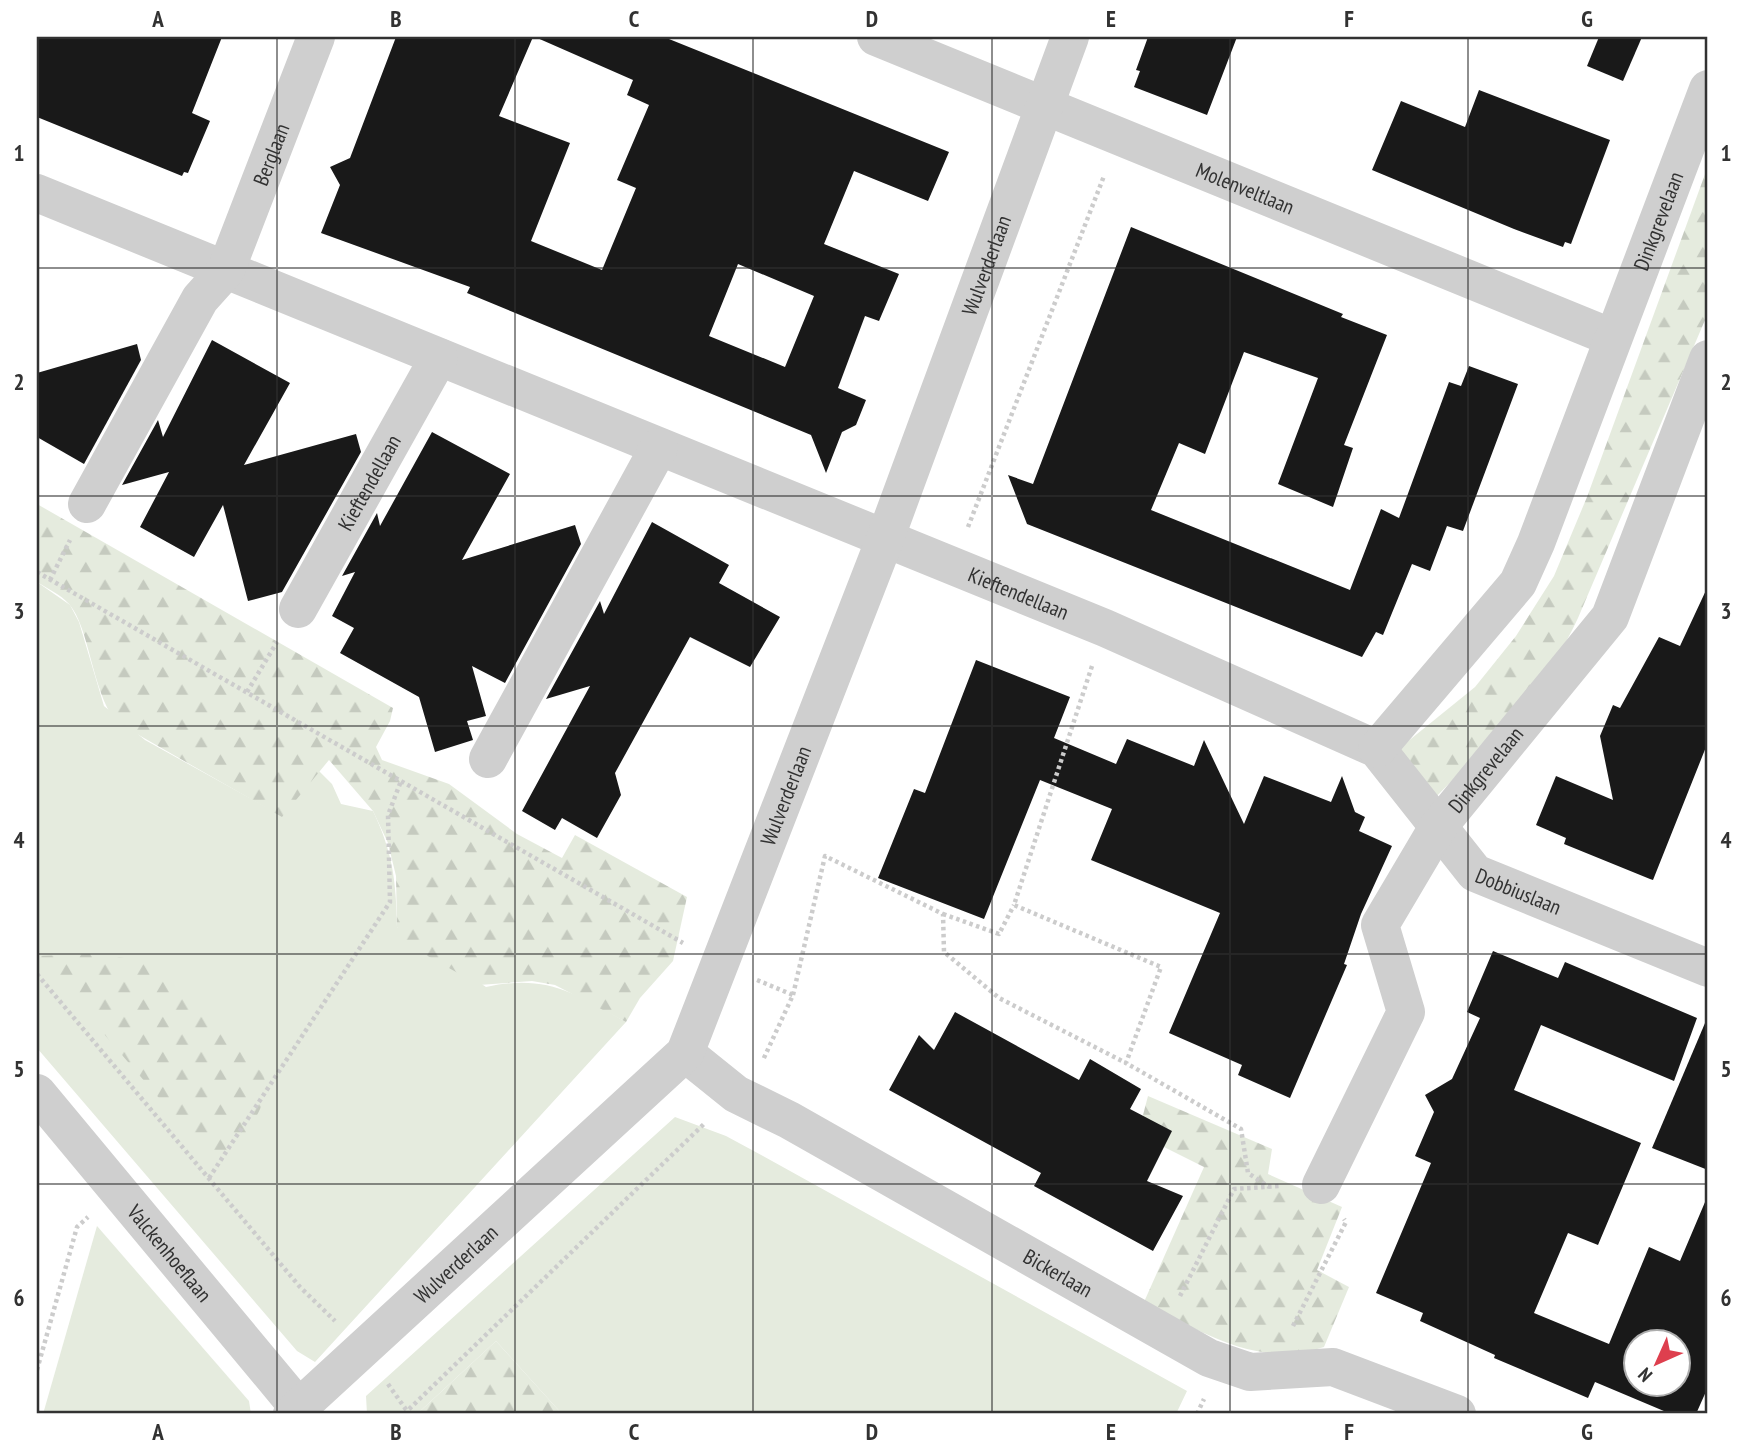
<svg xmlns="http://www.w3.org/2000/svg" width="1745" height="1451" viewBox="0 0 1745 1451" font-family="'PT Sans Narrow',sans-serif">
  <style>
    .green { fill: #e5ebde }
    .forest { fill: url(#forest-firs) }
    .building { fill: #191919; fill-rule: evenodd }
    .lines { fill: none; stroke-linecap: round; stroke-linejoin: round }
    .path { stroke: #ccc; stroke-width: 4.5; stroke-dasharray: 3.5 3.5; stroke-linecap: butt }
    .minor { stroke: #cfcfcf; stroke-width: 38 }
    .grid { fill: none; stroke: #323232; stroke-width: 2; stroke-opacity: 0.55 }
    .labels { text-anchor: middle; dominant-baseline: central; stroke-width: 7; stroke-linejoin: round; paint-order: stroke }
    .street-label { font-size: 21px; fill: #323232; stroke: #fff }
    .neatline { fill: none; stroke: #323232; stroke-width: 2.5 }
    .grid-label { font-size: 23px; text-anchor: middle; font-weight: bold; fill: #323232 }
  </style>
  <defs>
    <pattern id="forest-firs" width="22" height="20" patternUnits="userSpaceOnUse" patternTransform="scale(1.75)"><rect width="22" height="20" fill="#e5ebde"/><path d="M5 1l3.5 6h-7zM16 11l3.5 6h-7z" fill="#c5cabf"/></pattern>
  </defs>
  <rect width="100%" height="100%" fill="#fff"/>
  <g class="green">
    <path d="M37,582l33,23 9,17 25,84 41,34 137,76 37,-45 13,13 9,20 32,7c20,42 23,70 24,116l89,60c60,-13 89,6 140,35l-311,340 -18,-11 -260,-303z"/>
    <polygon points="675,1117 726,1136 763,1156 1187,1391 1176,1414 562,1414 496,1341 417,1414 367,1414 366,1396"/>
    <polygon points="97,1226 249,1401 251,1414 43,1414"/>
  </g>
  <g class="forest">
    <path d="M1708,166v147l-130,305c-33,72 -90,125 -144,181l-38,-48 79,-64 41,-51 38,-60 33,-79z"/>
    <path d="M37,504l356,204 -3,13 -14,26 6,13 67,24 68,50 45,24 13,-23 112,62 -14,64 -33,37 -14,24 -71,-37 -23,-4 -53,4 -69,-39 -13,-19 -1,-51 -8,-33 -15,-32 -44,-51 -47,57 -166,-95c-25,-33 -26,-94 -47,-118 -9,-10 -21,-15 -32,-22z"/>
    <path d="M98,954l53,8 15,8 97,104c13,31 -27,69 -44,94l-182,-212z"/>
    <path d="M1148,1096l124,53 -4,25 74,33 -25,63 32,17 -25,60c-66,22 -123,-15 -180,-45l60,-135 -66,-33z"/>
    <polygon points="496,1341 562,1414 417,1414"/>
  </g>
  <g class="building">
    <polygon points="37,37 222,37 192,113 210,121 188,173 184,172 182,176 37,117"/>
    <path d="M396,37h137l-34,79 71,27 -39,98 71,29 34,-82 -19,-8 32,-75 -22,-10 6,-15 -98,-43h129l285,115 -21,49 -74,-30 -30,73 75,30 -20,47 -14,-5 -27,72 28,12 -10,25 -14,7 -16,41 -15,-38 -344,-142 3,-6 -149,-54 19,-48 -10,-18 20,-9zM738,264l76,32 -29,71 -76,-31z"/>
    <polygon points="1148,37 1237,37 1207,115 1134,87 1140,71 1136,70"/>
    <polygon points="1599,37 1642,37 1623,81 1587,66"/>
    <polygon points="1479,90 1610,140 1571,244 1565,242 1563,247 1514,229 1372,170 1401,101 1465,127"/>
    <polygon points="1131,227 1343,314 1341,317 1387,335 1344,445 1353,448 1333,507 1278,484 1318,378 1244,352 1205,454 1179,443 1151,510 1350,590 1381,509 1399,518 1449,382 1461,386 1469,366 1518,384 1463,531 1447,526 1430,571 1412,564 1383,635 1376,632 1362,657 1027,524 1008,475 1033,484"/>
    <polygon points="212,340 290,383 244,465 356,434 361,452 282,592 248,601 223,505 194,557 140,527 169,472 122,485 158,420 163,437"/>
    <polygon points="137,344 141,360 84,464 37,437 37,373"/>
    <polygon points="432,432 510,474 462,560 575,525 581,544 505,683 472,666 486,716 467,721 473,740 435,752 419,697 340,653 354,628 332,616 355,572 342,576 377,513 380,526"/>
    <polygon points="652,522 729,565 719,583 780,617 750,667 690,637 615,773 621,795 597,838 562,818 555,830 522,811 590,686 546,699 600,601 604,614"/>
    <polygon points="1708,586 1708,742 1653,880 1650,879 1564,844 1566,838 1536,825 1556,776 1613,800 1600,736 1613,705 1620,708 1659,637 1680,646"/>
    <polygon points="976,660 1070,697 1054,738 1116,764 1127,739 1194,766 1204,740 1244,824 1264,776 1331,802 1342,776 1355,812 1365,817 1359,831 1392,846 1361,914 1344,964 1347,965 1290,1098 1238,1075 1242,1065 1169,1033 1220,913 1091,860 1112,809 1040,780 984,919 878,878 914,789 925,793"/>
    <path d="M1493,951l65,27 7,-16 132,56 -23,63 -133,-56 -27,65 127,53 -43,102 -30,-12 -34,80 75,31 40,-97 31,14 28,-66v192l-12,27h-25l-76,-32 -7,16 -94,-40 1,-3 -75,-34 3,-8 -47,-20 55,-130 -16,-7 19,-44 -9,-17 27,-16 28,-61 -13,-6zM1636,1342h42v42h-42z"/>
    <polygon points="955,1012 1079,1080 1090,1059 1141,1089 1130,1109 1172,1131 1147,1181 1183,1196 1153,1251 1034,1186 1041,1173 889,1090 919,1035 934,1050"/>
    <polygon points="1708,1016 1708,1170 1652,1148"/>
  </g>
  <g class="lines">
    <g class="path">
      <polyline points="968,527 1104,176"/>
      <polyline points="37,572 683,943"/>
      <polyline points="50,580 70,540"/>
      <polyline points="1092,666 1014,905 1161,967 1126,1063 1241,1129 1248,1173 1269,1187"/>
      <polyline points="247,692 277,642"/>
      <polyline points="943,914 999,934 1014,905"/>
      <polyline points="37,974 300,1287 335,1321"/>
      <polyline points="757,980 793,995 763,1060"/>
      <polyline points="793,995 825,856 943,914 944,952 999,998 1126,1063"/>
      <polyline points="209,1178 390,902 388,815 401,781"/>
      <polyline points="1180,1296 1234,1189 1280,1186"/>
      <polyline points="1293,1326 1346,1222 1344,1219"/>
      <polyline points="37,1370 77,1227 88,1217"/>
      <polyline points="388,1384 407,1411"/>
      <polyline points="404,1414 705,1123"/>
      <polyline points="1197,1414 1204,1399"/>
    </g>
    <g class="minor">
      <path id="s1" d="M876,37l737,301"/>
      <path id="s2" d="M37,193l1068,435 272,121 98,124 233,95"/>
      <path id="s3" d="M87,504l113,-205 26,-29 90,-233"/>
      <path id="s4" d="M298,609l141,-252"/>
      <path id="s5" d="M1377,749l141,-166 18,-40 172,-454"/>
      <polyline points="488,759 659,447"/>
      <path id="s6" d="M685,1053l51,41 53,26 420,238 41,14 83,-5 124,47"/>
      <path id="s7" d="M37,1093l262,315 1,6"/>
      <path id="s8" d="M1321,1185l85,-173 -26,-87 58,-98 172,-210 98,-258"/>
      <path id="s9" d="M292,1414l393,-361 200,-514 185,-502"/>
    </g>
  </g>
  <path class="grid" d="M277,37v1377M515,37v1377M753,37v1377M992,37v1377M1230,37v1377M1468,37v1377M37,268h1671M37,496h1671M37,726h1671M37,954h1671M37,1184h1671"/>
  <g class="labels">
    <g class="street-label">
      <text stroke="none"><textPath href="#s3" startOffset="397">Berglaan</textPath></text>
      <text stroke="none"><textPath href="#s1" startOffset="399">Molenveltlaan</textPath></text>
      <text stroke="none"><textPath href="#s5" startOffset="606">Dinkgrevelaan</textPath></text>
      <text stroke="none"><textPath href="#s9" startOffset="1377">Wulverderlaan</textPath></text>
      <text stroke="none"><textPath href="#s4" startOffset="145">Kieftendellaan</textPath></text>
      <text stroke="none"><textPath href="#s2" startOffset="1060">Kieftendellaan</textPath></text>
      <text stroke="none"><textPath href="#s8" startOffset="472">Dinkgrevelaan</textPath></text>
      <text stroke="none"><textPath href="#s9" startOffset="810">Wulverderlaan</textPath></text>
      <text stroke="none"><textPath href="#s2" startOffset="1656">Dobbiuslaan</textPath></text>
      <text stroke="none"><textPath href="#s7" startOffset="208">Valckenhoeflaan</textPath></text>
      <text stroke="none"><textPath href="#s9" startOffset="222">Wulverderlaan</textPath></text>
      <text stroke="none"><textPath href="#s6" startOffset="434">Bickerlaan</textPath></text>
    </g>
  </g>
  <rect width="1745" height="1451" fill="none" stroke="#ffffff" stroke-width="77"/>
  <g transform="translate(1657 1363) rotate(225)"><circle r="33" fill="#ffffff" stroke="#adadad" stroke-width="2"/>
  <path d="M0-5L12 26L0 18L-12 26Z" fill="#de3f4e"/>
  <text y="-10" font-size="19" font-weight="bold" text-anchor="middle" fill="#323232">N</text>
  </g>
  <rect x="38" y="38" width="1668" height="1374" class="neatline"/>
  <g class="grid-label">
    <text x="158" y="27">A</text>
    <text x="396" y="27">B</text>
    <text x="634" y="27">C</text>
    <text x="872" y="27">D</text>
    <text x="1111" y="27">E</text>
    <text x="1349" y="27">F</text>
    <text x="1587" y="27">G</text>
    <text x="19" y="161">1</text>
    <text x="1726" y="161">1</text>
    <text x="19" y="390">2</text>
    <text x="1726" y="390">2</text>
    <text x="19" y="619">3</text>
    <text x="1726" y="619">3</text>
    <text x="19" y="848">4</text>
    <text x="1726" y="848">4</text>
    <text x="19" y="1077">5</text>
    <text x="1726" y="1077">5</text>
    <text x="19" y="1306">6</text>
    <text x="1726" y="1306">6</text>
    <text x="158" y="1440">A</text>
    <text x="396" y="1440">B</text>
    <text x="634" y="1440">C</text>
    <text x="872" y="1440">D</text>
    <text x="1111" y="1440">E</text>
    <text x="1349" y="1440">F</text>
    <text x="1587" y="1440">G</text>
  </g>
</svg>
